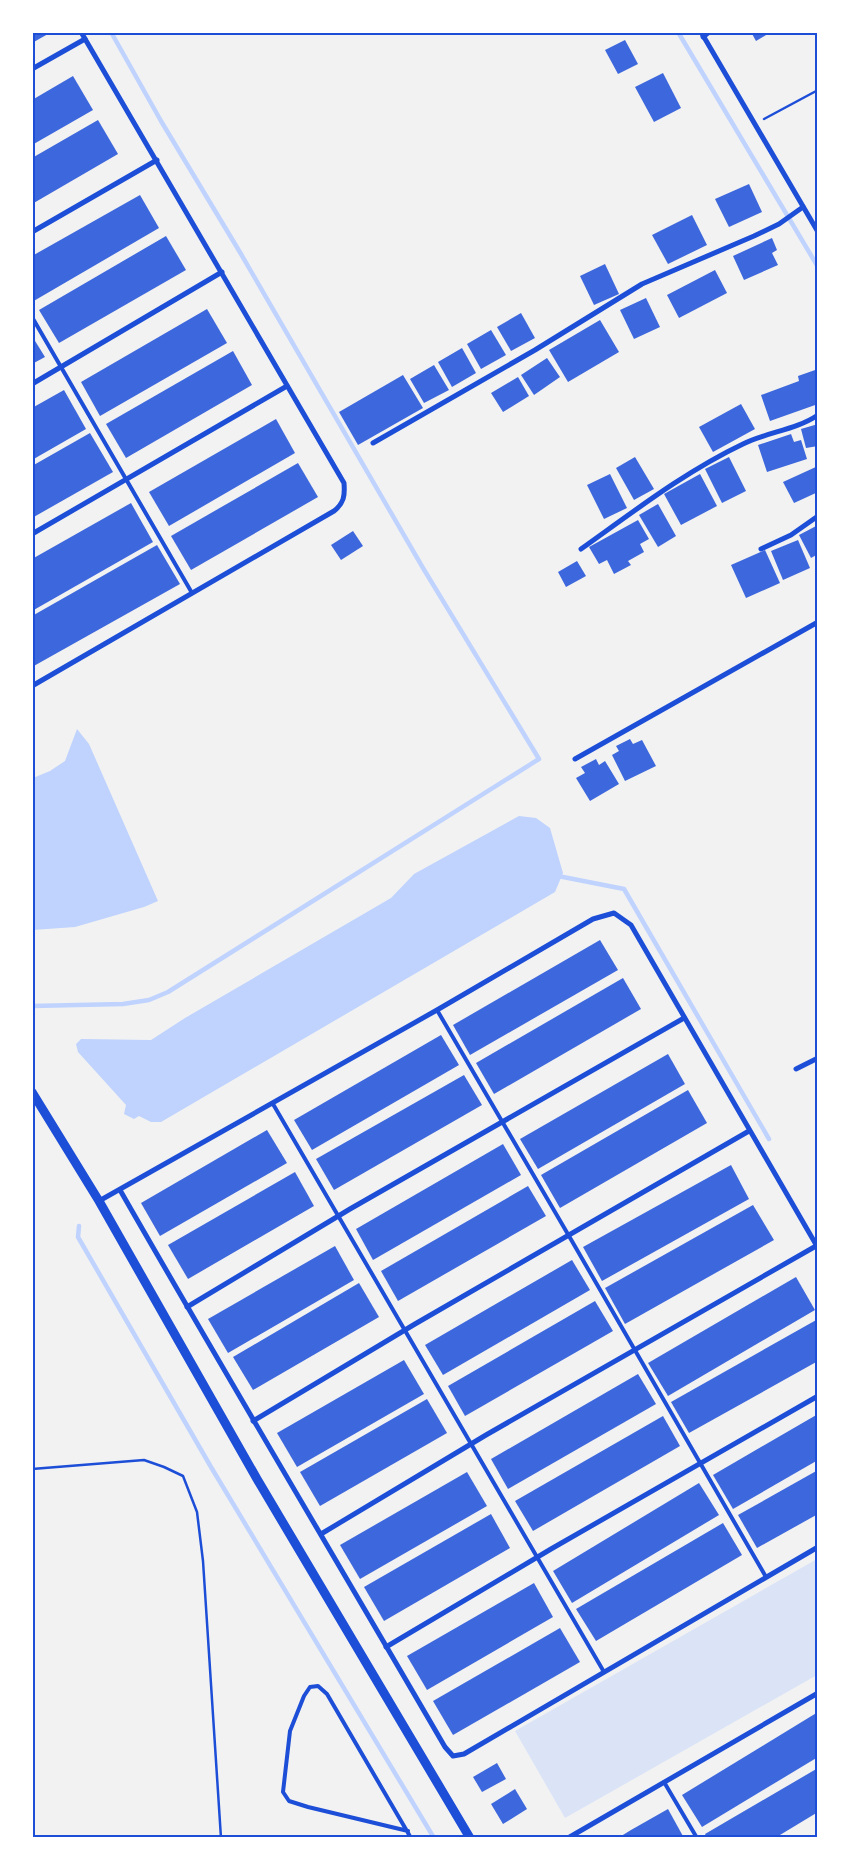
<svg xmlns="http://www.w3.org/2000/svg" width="850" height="1870" viewBox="0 0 850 1870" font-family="'Alegreya Sans',sans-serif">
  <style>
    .green { fill: #dbe4f7 }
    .water { fill: #bfd3fe }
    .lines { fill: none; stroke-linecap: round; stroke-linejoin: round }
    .stream { stroke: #bfd3fe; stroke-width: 4.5 }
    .building { fill: #3d67dc }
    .path { stroke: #1d4ed8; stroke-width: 2.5 }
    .service { stroke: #1d4ed8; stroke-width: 4 }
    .minor { stroke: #1d4ed8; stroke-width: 5 }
    .tertiary { stroke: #1d4ed8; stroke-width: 9 }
    .neatline { fill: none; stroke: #1d4ed8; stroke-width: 2 }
  </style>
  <rect width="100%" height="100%" fill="#f2f2f2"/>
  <polygon class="green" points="817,1559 817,1675 565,1818 515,1731"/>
  <g class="water">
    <polygon points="77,729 89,744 158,901 144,907 75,927 33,930 33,778 50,771 65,761"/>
    <polygon points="519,816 536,818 550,828 563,873 555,892 161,1122 151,1122 139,1116 134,1119 124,1114 126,1105 78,1052 76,1044 81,1039 151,1040 185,1018 391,898 414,874"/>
  </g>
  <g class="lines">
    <g class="stream">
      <polyline points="678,32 818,267"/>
      <polyline points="558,876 624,889 769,1139"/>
      <polyline points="32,1006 123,1004 149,1000 168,992 539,759 423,568 241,254 161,121 111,32"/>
      <polyline points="79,1226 78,1237 211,1467 434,1838"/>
    </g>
  </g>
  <g class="building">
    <polygon points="32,32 47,32 48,34 32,43"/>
    <polygon points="751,32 771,32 756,41"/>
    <polygon points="625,40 638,64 618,74 605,50"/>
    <polygon points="663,73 681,108 654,122 635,87"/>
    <polygon points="73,76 93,110 32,145 32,100"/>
    <polygon points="98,120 118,154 32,204 32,158"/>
    <polygon points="749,184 762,212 729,227 715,199"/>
    <polygon points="140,195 159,228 32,302 32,256"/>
    <polygon points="692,215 707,245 668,264 652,235"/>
    <polygon points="166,236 186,270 59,343 39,310"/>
    <polygon points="772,238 777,250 772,253 778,265 744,280 733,256"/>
    <polygon points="605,264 619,294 594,305 580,276"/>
    <polygon points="715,270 727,293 679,318 667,295"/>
    <polygon points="646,298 660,327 634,339 620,310"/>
    <polygon points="207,309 227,343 100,416 81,382"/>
    <polygon points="521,313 535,338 511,351 497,327"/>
    <polygon points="600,320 619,352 568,382 549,350"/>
    <polygon points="491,330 506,355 481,369 467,344"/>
    <polygon points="32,336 45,357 32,364"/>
    <polygon points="462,348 476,373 452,387 438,362"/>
    <polygon points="233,351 252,385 126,458 106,424"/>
    <polygon points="547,358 560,377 534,395 521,375"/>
    <polygon points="434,365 449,390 424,403 410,379"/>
    <polygon points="818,369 818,404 770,421 761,395 799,381 798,376"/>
    <polygon points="403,375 423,408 358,445 339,412"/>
    <polygon points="518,377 529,396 503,412 491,393"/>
    <polygon points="64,390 86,429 32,460 32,408"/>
    <polygon points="741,404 755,429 713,452 699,427"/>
    <polygon points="276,419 295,453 169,526 149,492"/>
    <polygon points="818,424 818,446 806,448 801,429"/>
    <polygon points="90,433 113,472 32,518 32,466"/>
    <polygon points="791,434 794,442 801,440 807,459 767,472 758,445"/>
    <polygon points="635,457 654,489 634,500 616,468"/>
    <polygon points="729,457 746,491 722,503 705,469"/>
    <polygon points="298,463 318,497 191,570 171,536"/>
    <polygon points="818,466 818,492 794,503 783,482"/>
    <polygon points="610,474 627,508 604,519 587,485"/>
    <polygon points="700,474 717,506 681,525 664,494"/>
    <polygon points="131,503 153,542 32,611 32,559"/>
    <polygon points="658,504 676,536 658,547 639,515"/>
    <polygon points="638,520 649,539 640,544 644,552 628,561 631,565 614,574 607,560 599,564 589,547"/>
    <polygon points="818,525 818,554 811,558 799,535"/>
    <polygon points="353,531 363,546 341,560 331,545"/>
    <polygon points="798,540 810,568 783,580 771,551"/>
    <polygon points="157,545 180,584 32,667 32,616"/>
    <polygon points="765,550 780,583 746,598 731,565"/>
    <polygon points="577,561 586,576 566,587 558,572"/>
    <polygon points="630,739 633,744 642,740 656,766 625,781 612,755 619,751 616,746"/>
    <polygon points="596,759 599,765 605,761 619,784 590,801 576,778 585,773 581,767"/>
    <polygon points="600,940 618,970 470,1055 453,1025"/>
    <polygon points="623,978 641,1009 494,1094 476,1063"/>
    <polygon points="441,1035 459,1065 312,1150 294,1120"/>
    <polygon points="668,1054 685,1084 538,1169 520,1139"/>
    <polygon points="464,1075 482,1105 334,1190 316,1159"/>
    <polygon points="688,1090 707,1123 560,1208 541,1175"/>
    <polygon points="267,1130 287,1163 160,1236 141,1203"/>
    <polygon points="503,1144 521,1175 373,1260 356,1229"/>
    <polygon points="731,1165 749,1199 602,1281 583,1247"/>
    <polygon points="295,1172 314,1206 188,1279 168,1245"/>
    <polygon points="528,1186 546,1216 398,1301 381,1271"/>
    <polygon points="753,1205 774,1240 625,1324 605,1288"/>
    <polygon points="335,1246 354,1280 228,1353 208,1319"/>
    <polygon points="572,1260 590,1290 443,1375 425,1345"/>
    <polygon points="796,1277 815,1310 668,1396 648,1363"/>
    <polygon points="359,1283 379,1317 253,1390 233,1357"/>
    <polygon points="595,1301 613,1331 465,1416 448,1386"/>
    <polygon points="818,1319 818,1361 689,1433 671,1402"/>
    <polygon points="404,1360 424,1394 297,1467 277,1433"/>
    <polygon points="638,1374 656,1404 508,1489 491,1459"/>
    <polygon points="427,1399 447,1433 320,1506 300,1472"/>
    <polygon points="818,1414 818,1460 733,1509 713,1475"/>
    <polygon points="663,1416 680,1446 533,1531 515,1501"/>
    <polygon points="818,1470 818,1514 757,1548 738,1515"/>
    <polygon points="467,1472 487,1506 360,1579 340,1545"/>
    <polygon points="699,1483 719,1515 572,1603 553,1571"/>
    <polygon points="491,1514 510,1548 384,1621 364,1587"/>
    <polygon points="723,1523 742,1555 596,1641 576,1609"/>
    <polygon points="534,1583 553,1617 427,1690 407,1656"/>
    <polygon points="560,1628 580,1662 453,1735 433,1701"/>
    <polygon points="818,1712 818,1757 702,1827 682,1795"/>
    <polygon points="497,1763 506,1779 482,1792 473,1777"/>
    <polygon points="818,1768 818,1812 775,1838 707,1838 705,1834"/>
    <polygon points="515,1789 527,1809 503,1824 491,1804"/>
    <polygon points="668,1809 684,1838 618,1838 631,1830"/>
  </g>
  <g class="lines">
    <g class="path">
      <polyline points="764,119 818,90"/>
      <polyline points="32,1469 144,1460 164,1467 183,1476 197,1512 203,1561 221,1838"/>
    </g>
    <g class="service">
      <polyline points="32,317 192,593"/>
      <polyline points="437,1010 569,1236 766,1577"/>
      <polyline points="273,1104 604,1672"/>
      <polyline points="664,1782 697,1838"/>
      <polyline points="408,1831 308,1807 289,1801 283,1792 290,1731 304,1696 310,1687 318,1686 327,1694 411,1838"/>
    </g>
    <g class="minor">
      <polyline points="701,32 818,232"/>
      <polyline points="703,37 709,32"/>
      <polyline points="32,69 85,39"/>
      <polyline points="32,232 157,160"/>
      <polyline points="32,384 222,272"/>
      <polyline points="373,443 535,350 642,284 754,236 779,224 803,207"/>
      <polyline points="32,534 287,386"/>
      <path d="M581,549c52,-37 105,-78 162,-105 24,-12 53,-14 75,-29"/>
      <polyline points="761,549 791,535 818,516"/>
      <path d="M32,686l302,-175c10,-8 11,-15 10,-28l-263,-451"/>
      <polyline points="575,759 818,622"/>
      <polyline points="796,1069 818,1058"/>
      <path d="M120,1190c107,187 217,371 325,557l8,9 11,-2 354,-207"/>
      <polyline points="99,1201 437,1010 593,919 614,913 631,925 818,1248"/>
      <polyline points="187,1307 350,1209 684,1018"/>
      <polyline points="253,1421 415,1324 749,1131"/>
      <polyline points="321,1534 486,1435 816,1246"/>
      <polyline points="386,1647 551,1549 818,1396"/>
      <polyline points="568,1838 818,1693"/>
    </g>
    <polyline class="tertiary" points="32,1092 99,1201 257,1479 470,1838"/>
  </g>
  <rect width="850" height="1870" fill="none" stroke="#ffffff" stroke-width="68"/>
  <rect x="34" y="34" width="782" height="1802" class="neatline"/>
</svg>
